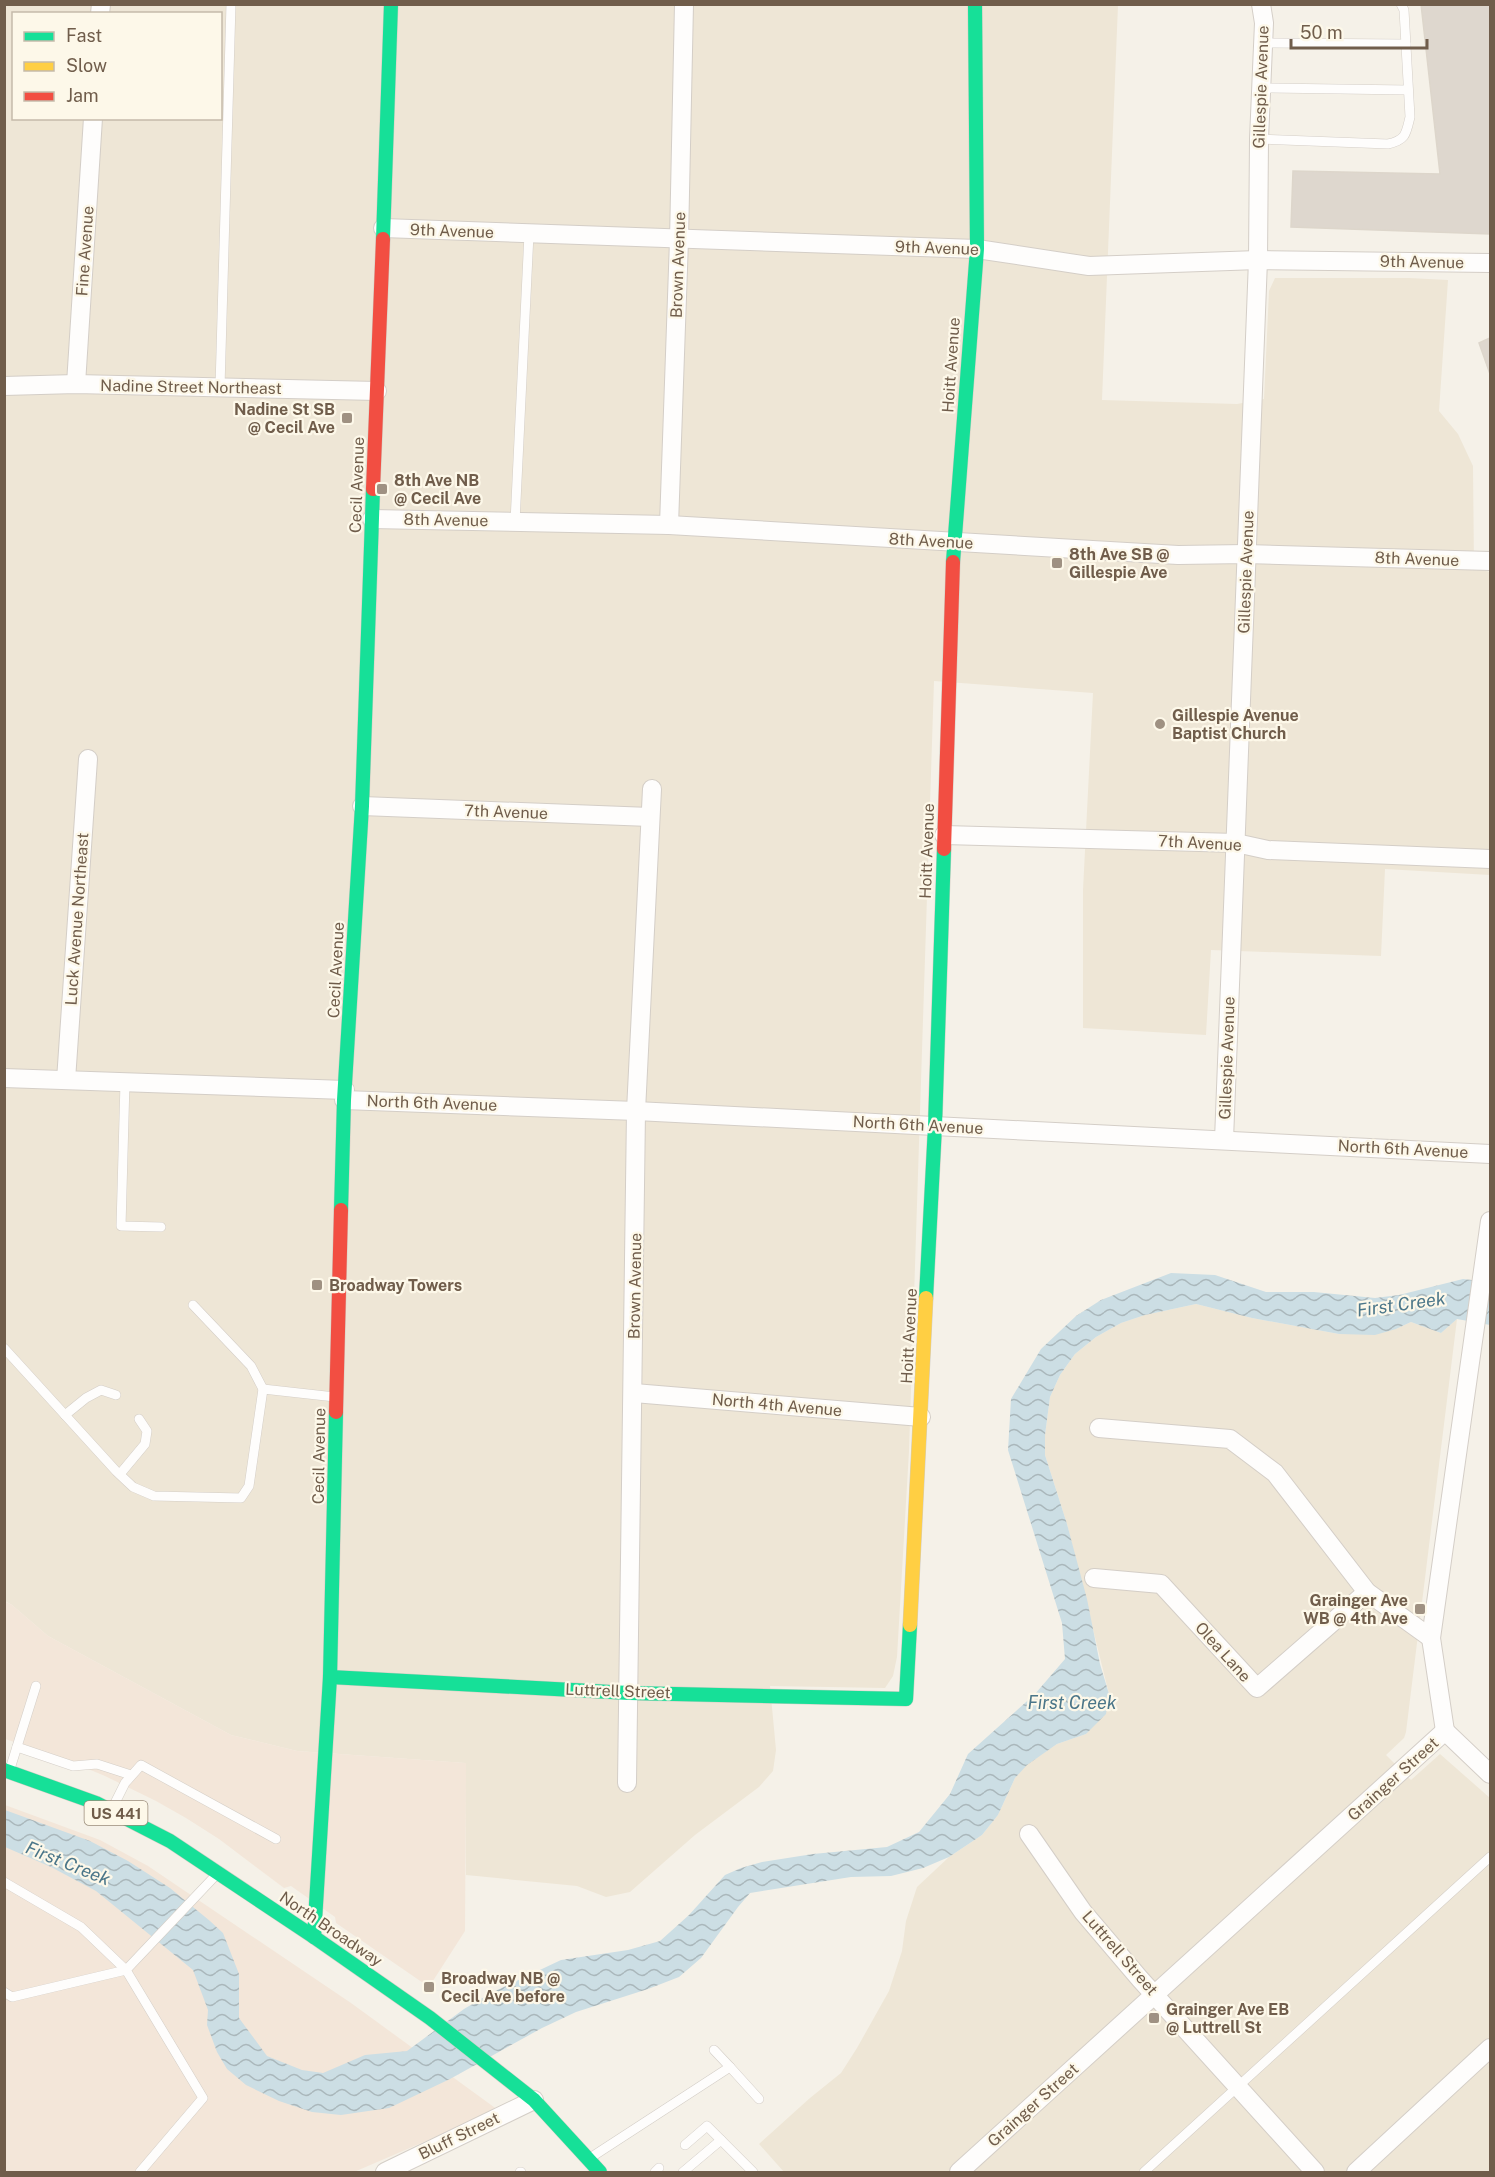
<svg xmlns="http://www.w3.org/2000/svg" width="1495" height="2177" viewBox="0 0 1495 2177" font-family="'Public Sans',sans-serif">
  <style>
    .residential { fill: #eee6d6; fill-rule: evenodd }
    .commercial { fill: #f3e6d9 }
    .water { fill: url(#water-waves) }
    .building { fill: #ded7ce; stroke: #ddd6cb; stroke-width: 1.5 }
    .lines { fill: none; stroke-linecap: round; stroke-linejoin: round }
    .lane-casing { stroke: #d4cec7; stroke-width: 10 }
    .street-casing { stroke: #d4cec7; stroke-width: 20 }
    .fast-casing { stroke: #d2cdc4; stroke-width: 15 }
    .slow-casing { stroke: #d2cdc4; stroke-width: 15 }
    .jam-casing { stroke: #d2cdc4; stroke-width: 15 }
    .lane { stroke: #fefdfc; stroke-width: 9 }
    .street { stroke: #fefdfc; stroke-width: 18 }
    .fast { stroke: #16e098; stroke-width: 14 }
    .slow { stroke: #ffcf43; stroke-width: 14 }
    .jam { stroke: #f24e42; stroke-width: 14 }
    .poi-dot { fill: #9f9182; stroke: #fdf8e9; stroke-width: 2 }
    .labels { text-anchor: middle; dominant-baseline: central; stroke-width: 4.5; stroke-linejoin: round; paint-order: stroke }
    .shield { fill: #fdf8e9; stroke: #9a8c7a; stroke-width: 1.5 }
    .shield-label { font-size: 15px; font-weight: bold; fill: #705d4b }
    .street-label { font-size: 16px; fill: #705d4b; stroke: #fdf8e9 }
    .poi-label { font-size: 16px; font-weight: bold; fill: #705d4b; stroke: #fdf8e9; text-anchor: start }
    .water-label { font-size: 18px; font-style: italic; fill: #4b7689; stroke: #fdf8e9 }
  </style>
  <defs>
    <pattern id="water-waves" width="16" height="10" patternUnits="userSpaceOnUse" patternTransform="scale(1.5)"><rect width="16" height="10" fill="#ccdee4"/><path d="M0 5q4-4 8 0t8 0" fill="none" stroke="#aab7bb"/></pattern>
  </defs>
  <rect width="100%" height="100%" fill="#f5f1e8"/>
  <g class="residential">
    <path d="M4,5h1114l-16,395 135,4 27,-5 5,-108 6,-13h134l39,2 -9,131 19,23 15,32 1,102 16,4v303l-105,-6 -4,87 -170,-6 -5,85 -123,-7v-138l10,-197 -159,-12 -25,770 -12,206 -4,19 -8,12 -115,-2 6,64 -3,21 -14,16 -64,48 -65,57 -24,5 -29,-11 -111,-11 -1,-112 -168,-12 -66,-16 -183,-99 -36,-31 -7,-4zM14,14h206v104h-206z"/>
    <polygon points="1196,1304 1252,1318 1339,1334 1396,1329 1411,1322 1441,1333 1457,1319 1406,1732 1404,1738 1386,1755 1411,1780 1440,1754 1490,1798 1490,2172 784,2172 759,2144 810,2098 841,2073 857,2048 889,1991 902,1951 906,1921 917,1887 949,1857 982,1835 998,1815 1015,1778 1027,1764 1057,1744 1086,1734 1109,1694 1067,1524 1045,1455 1045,1435 1050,1397 1060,1375 1075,1354 1096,1337 1121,1323 1145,1315"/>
  </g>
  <g class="commercial">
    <polygon points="4,1601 12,1605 48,1636 231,1735 297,1751 466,1763 465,1931 429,1987 336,1923 335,1917 291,1886 284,1888 219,1839 186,1818 156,1801 105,1776 52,1754 5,1739"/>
    <polygon points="5,1805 100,1840 148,1866 351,2003 498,2110 354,2172 5,2172"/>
  </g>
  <polygon class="water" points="1171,1273 1215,1275 1266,1292 1314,1292 1375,1298 1399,1295 1463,1279 1490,1282 1490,1325 1457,1319 1441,1333 1411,1322 1396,1329 1375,1335 1339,1334 1252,1318 1196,1304 1145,1315 1121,1323 1096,1337 1075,1354 1060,1375 1050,1397 1045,1435 1045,1455 1067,1524 1087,1599 1100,1664 1109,1694 1106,1714 1086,1734 1057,1744 1027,1765 1015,1778 998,1815 982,1835 949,1857 923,1868 891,1876 851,1877 750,1893 738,1907 701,1958 679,1977 648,1989 576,2012 542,2028 450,2079 389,2108 341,2115 312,2112 279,2101 246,2085 227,2069 217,2052 207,2025 208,2010 193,1970 96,1891 51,1867 5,1847 5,1810 90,1841 128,1861 170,1888 210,1921 223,1933 239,1974 239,2018 267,2056 302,2070 323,2073 365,2055 407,2051 464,2009 491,1993 561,1960 628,1950 660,1941 689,1915 725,1875 741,1868 762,1862 813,1854 887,1847 919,1832 950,1794 968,1754 1035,1694 1065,1659 1062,1623 1008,1450 1011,1399 1041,1349 1076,1316 1101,1300"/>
  <g class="building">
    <polygon points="1421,4 1490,4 1490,234 1291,227 1293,171 1440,174"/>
    <polygon points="1490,338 1490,374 1479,343"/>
  </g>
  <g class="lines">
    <g class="lane-casing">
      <g id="lane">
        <polyline points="1264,43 1406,44"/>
        <polyline points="1262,88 1408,90"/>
        <path d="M1259,139l129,5c18,-4 18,-10 22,-27l-6,-107 -3,-6"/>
        <polyline points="220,387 231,4"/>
        <polyline points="515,522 529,234"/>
        <polyline points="125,1082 121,1226 161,1227"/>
        <polyline points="193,1305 251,1366 263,1389"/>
        <polyline points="4,1348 116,1471 133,1487 154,1496 241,1498 249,1486 263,1389 335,1397"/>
        <polyline points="65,1415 86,1398 101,1390 116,1395"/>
        <polyline points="120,1474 145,1444 147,1431 139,1419"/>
        <polyline points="17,1747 73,1766 97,1764 131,1775"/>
        <polyline points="10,1769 36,1686"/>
        <polyline points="112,1809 125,1783 141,1765 276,1839"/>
        <polyline points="4,1882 81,1927 126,1970"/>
        <polyline points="4,1992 12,1997 126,1970"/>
        <polyline points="730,2067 759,2099"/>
        <polyline points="685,2145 707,2126 721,2140"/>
        <polyline points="590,2158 730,2067 714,2050"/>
        <polyline points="140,2172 203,2098 126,1970 216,1875"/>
        <polyline points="520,2172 521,2172"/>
        <polyline points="655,2172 659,2168"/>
        <polyline points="683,2172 721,2140 753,2172"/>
        <polyline points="1144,2172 1490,1857"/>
      </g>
    </g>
    <g class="street-casing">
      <g id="street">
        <polyline points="100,14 101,4"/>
        <polyline points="383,228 977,249 1089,266 1258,260 1490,263"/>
        <polyline points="76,384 93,118"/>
        <polyline points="4,386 76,384 377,391"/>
        <polyline points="372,519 669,525 1178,555 1246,554 1490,561"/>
        <polyline points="669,525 679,240 684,4"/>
        <polyline points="362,806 650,817"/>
        <polyline points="944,835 1236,843 1268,850 1490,859"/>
        <polyline points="4,1078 345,1090"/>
        <polyline points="66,1080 88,759"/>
        <polyline points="344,1100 636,1111 1490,1154"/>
        <polyline points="1224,1140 1258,260 1259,139 1264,23 1261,4"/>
        <polyline points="634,1393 921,1417"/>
        <polyline points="1099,1428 1230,1439 1275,1473 1367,1592 1431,1638"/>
        <polyline points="1094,1578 1161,1584 1257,1688 1367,1592"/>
        <polyline points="1445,1731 1431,1638 1490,1221"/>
        <polyline points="1445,1731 1490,1774"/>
        <polyline points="627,1783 636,1111 652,789"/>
        <polyline points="1029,1834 1083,1912 1140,1979 1315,2172"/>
        <polyline points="385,2172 534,2100"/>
        <polyline points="959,2172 1445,1731"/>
        <polyline points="1356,2172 1490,2048"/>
      </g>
    </g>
    <g class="fast-casing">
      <g id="fast">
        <polyline points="383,239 391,4"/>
        <polyline points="953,562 977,249 975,4"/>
        <polyline points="341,1210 344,1100 362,806 373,489"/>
        <polyline points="926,1298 935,1126 944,849"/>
        <polyline points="330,1677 629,1693 906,1699 910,1625"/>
        <polyline points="4,1770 96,1803 170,1841 314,1937 430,2018 534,2100 600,2172"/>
        <polyline points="314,1937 330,1677 336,1412"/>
      </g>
    </g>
    <g class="slow-casing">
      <polyline id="slow" points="910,1625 926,1298"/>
    </g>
    <g class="jam-casing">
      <g id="jam">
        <polyline points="373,489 383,239"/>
        <polyline points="944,849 953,562"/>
        <polyline points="336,1412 341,1210"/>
      </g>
    </g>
    <use href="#lane" class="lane"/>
    <use href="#street" class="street"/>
    <use href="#fast" class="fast"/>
    <use href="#slow" class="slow"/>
    <use href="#jam" class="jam"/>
  </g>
  <g class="poi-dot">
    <rect x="341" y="412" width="12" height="12" rx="3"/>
    <rect x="376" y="483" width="12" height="12" rx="3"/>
    <rect x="1051" y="557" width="12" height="12" rx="3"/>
    <circle cx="1160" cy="724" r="6"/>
    <rect x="311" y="1279" width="12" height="12" rx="3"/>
    <rect x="1414" y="1603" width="12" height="12" rx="3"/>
    <rect x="423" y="1981" width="12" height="12" rx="3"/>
    <rect x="1148" y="2012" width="12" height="12" rx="3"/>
  </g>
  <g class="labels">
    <rect class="shield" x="84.5" y="1801" width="63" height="24" rx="4.5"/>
    <g class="shield-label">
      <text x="116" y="1813">US 441</text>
    </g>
    <g class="street-label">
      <text transform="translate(1261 87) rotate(-88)">Gillespie Avenue</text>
      <text transform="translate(452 231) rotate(2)">9th Avenue</text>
      <text transform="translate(937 248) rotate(2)">9th Avenue</text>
      <text transform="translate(85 251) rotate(-86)">Fine Avenue</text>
      <text transform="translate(1422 262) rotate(1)">9th Avenue</text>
      <text transform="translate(678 265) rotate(-88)">Brown Avenue</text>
      <text transform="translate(951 365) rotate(-86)">Hoitt Avenue</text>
      <text transform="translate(191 387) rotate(1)">Nadine Street Northeast</text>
      <text transform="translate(357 485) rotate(-88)">Cecil Avenue</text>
      <text transform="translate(446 520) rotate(1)">8th Avenue</text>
      <text transform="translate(931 541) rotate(3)">8th Avenue</text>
      <text transform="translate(1417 559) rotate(2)">8th Avenue</text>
      <text transform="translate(1246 572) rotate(-88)">Gillespie Avenue</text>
      <text transform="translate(506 812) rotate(2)">7th Avenue</text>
      <text transform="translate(1200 843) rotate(3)">7th Avenue</text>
      <text transform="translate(927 851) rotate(-88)">Hoitt Avenue</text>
      <text transform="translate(77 919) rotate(-86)">Luck Avenue Northeast</text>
      <text transform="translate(336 970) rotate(-87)">Cecil Avenue</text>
      <text transform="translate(1227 1058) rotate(-88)">Gillespie Avenue</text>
      <text transform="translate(432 1103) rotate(2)">North 6th Avenue</text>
      <text transform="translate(918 1125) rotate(3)">North 6th Avenue</text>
      <text transform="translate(1403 1149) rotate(3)">North 6th Avenue</text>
      <text transform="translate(635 1286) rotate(-89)">Brown Avenue</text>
      <text transform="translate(909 1336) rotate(-87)">Hoitt Avenue</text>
      <text transform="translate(777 1405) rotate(5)">North 4th Avenue</text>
      <text transform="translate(319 1456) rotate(-89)">Cecil Avenue</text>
      <text transform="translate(1223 1652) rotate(48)">Olea Lane</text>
      <text transform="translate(618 1691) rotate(2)">Luttrell Street</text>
      <text transform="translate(1393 1779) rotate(-42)">Grainger Street</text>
      <text transform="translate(331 1929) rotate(34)">North Broadway</text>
      <text transform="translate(1120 1953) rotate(49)">Luttrell Street</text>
      <text transform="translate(1033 2105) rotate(-42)">Grainger Street</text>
      <text transform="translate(459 2136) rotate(-26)">Bluff Street</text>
    </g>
    <g class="poi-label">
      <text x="335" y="409" text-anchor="end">Nadine St SB<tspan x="335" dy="18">@ Cecil Ave</tspan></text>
      <text x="394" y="480">8th Ave NB<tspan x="394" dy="18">@ Cecil Ave</tspan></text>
      <text x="1069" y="554">8th Ave SB @<tspan x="1069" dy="18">Gillespie Ave</tspan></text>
      <text x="1172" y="715">Gillespie Avenue<tspan x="1172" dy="18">Baptist Church</tspan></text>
      <text x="329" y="1285">Broadway Towers</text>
      <text x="1408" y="1600" text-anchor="end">Grainger Ave<tspan x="1408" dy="18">WB @ 4th Ave</tspan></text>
      <text x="441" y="1978">Broadway NB @<tspan x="441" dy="18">Cecil Ave before</tspan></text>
      <text x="1166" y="2009">Grainger Ave EB<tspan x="1166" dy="18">@ Luttrell St</tspan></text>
    </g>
    <g class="water-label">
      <text transform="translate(1401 1304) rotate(-8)">First Creek</text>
      <text x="1072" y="1702">First Creek</text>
      <text transform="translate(68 1863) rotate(22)">First Creek</text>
    </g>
  </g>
  <rect width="1495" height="2177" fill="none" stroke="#705d4b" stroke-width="12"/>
  <rect x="12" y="12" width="210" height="108" fill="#fdf8e9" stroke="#c5baaa" stroke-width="1.5"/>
  <rect x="24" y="32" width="30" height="9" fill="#16e098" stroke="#c5baaa" stroke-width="1.5"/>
  <text x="66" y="42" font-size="18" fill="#705d4b">Fast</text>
  <rect x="24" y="62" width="30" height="9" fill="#ffcf43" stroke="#c5baaa" stroke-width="1.5"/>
  <text x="66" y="72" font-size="18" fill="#705d4b">Slow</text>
  <rect x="24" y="92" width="30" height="9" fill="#f24e42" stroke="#c5baaa" stroke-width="1.5"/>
  <text x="66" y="102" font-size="18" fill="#705d4b">Jam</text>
  <path d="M1291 39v9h136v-9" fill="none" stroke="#705d4b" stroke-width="3"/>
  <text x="1300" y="39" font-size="18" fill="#705d4b" stroke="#fdf8e9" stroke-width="4.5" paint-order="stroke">50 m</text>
</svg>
